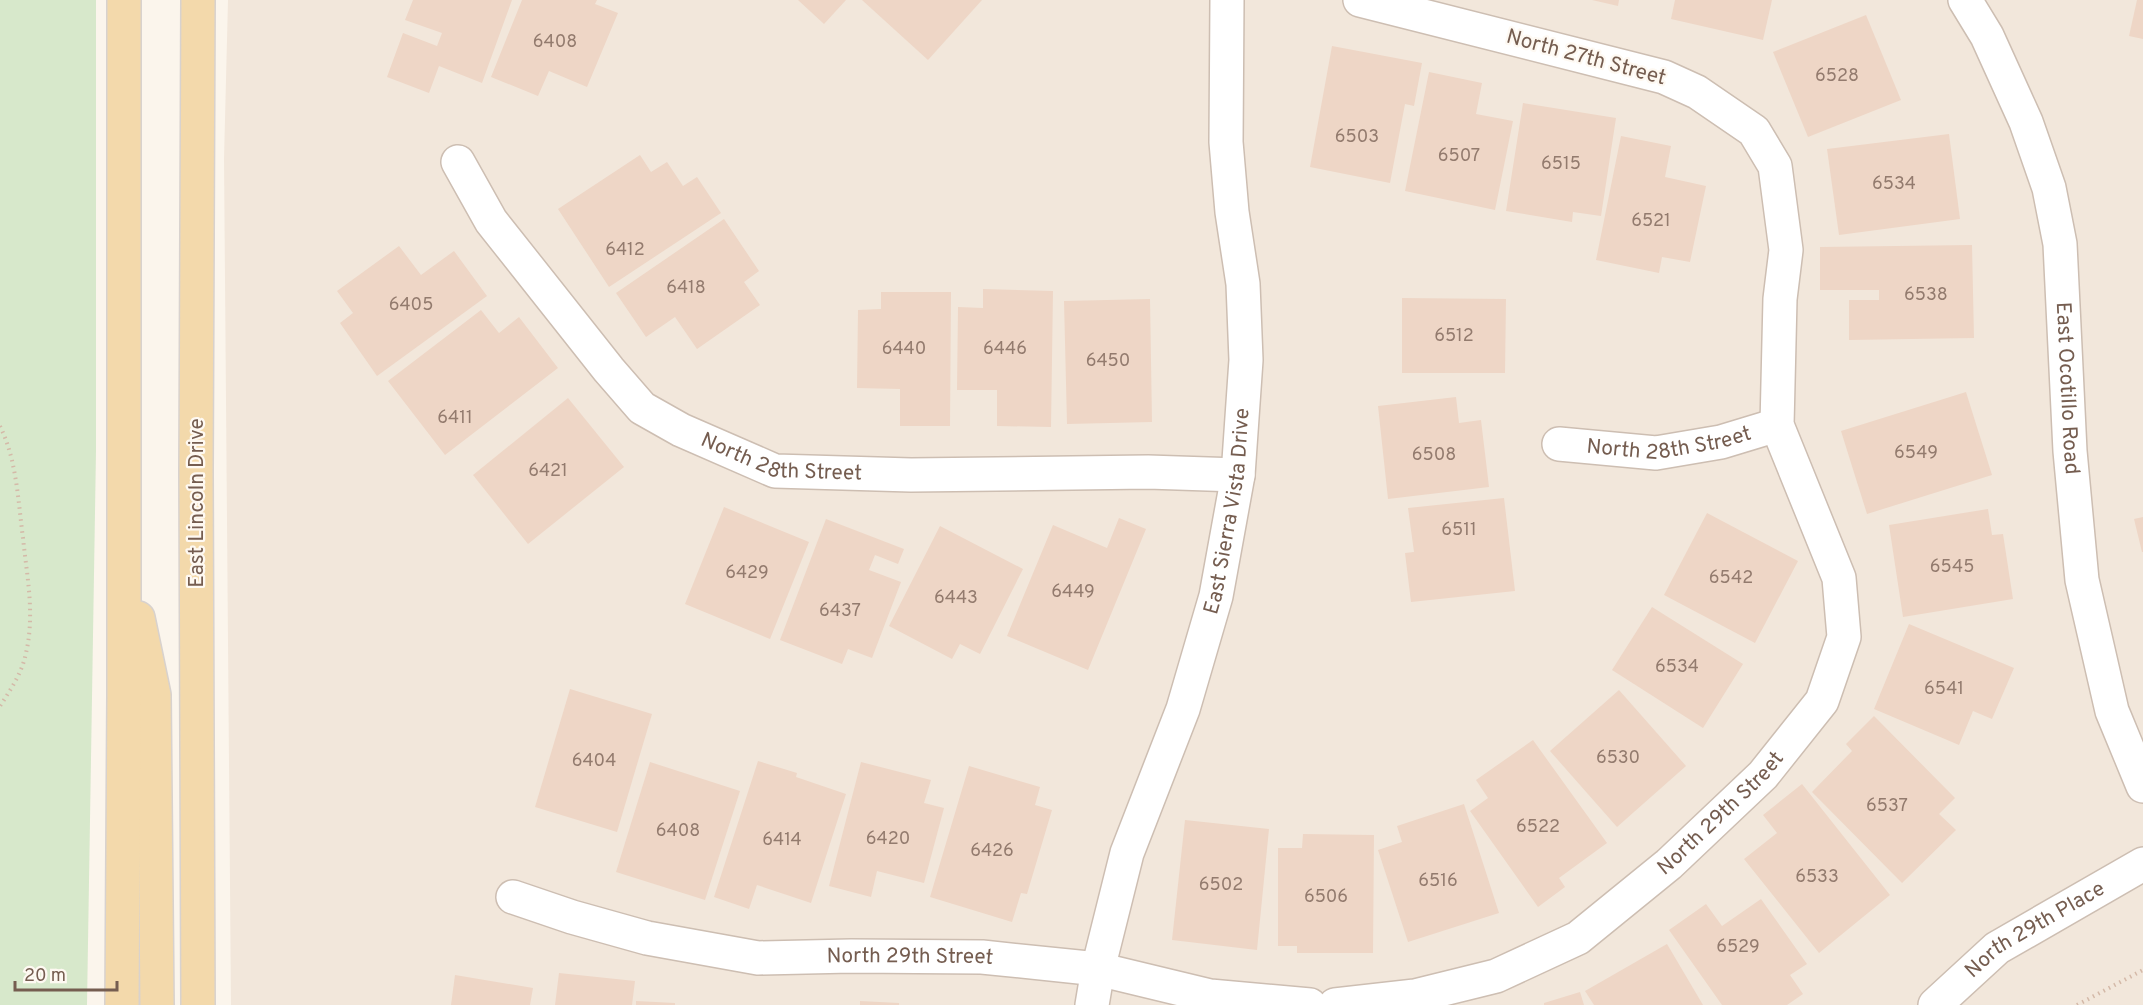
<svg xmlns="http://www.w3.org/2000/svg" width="2143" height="1005" viewBox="0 0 2143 1005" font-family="Overpass,sans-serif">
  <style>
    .residential { fill: #f2e7db }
    .green { fill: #d7e8cb }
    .building { fill: #eed6c6 }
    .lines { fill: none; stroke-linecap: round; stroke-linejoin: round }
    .minor-casing { stroke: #cdbeb2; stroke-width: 36 }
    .major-casing { stroke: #d8d2ce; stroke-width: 36 }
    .path { stroke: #d4b9a8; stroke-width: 4; stroke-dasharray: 1.5 4.5; stroke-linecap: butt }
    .minor { stroke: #fff; stroke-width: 33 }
    .major { stroke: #f3d9ab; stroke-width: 33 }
    .labels { text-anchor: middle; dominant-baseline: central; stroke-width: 4.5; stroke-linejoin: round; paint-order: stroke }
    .number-label { font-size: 18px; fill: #937b6e }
    .street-label { font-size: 21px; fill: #755d50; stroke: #fef9f2 }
  </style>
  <rect width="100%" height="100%" fill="#fbf5ec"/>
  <polygon class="residential" points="228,0 2143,0 2143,1005 231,1005 224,159"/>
  <polygon class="green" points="0,0 96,0 96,451 87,1005 0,1005"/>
  <g class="building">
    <polygon points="413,0 512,0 482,83 439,66 429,93 387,77 403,33 437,46 442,33 405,20"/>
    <polygon points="522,0 597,0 595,4 618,13 587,87 549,71 538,96 491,77"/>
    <polygon points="798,0 846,0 824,24"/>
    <polygon points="862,0 982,0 928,60"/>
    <polygon points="1592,0 1619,0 1618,6"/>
    <polygon points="1675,0 1772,0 1763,40 1671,19"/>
    <polygon points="2137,0 2143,0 2143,39 2129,36"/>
    <polygon points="1866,15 1901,100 1808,137 1773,52"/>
    <polygon points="1332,46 1422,63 1414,106 1405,104 1390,183 1310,167"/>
    <polygon points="1429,72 1482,83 1476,114 1513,121 1495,210 1405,191"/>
    <polygon points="1523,103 1616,118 1601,216 1573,212 1572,222 1506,211"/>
    <polygon points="1949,134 1960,219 1839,235 1827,149"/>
    <polygon points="1621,136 1671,146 1665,177 1706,186 1690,262 1662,257 1659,273 1596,260"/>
    <polygon points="640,155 651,172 667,162 683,186 697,177 721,213 609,287 558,209"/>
    <polygon points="724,219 759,271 744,282 760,305 697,349 675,317 646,337 616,293"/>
    <polygon points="1972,245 1974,338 1849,340 1849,300 1879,300 1879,290 1820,290 1820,247"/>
    <polygon points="399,246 421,275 454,251 487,296 377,376 340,323 353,313 337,291"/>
    <polygon points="983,289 1053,291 1051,427 997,426 997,390 957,390 958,307 983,308"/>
    <polygon points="881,292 951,292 950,426 900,426 900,389 857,388 858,310 881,309"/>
    <polygon points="1402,298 1506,299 1505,373 1402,373"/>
    <polygon points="1150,299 1152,422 1067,424 1064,301"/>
    <polygon points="481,310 499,333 519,317 558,368 445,455 388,381"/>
    <polygon points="1966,392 1992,475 1867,514 1841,431"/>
    <polygon points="1456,397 1459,423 1481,420 1489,487 1388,499 1378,406"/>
    <polygon points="568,398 624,467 528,544 473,475"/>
    <polygon points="1504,498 1515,591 1411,602 1405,553 1414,552 1408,508"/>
    <polygon points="724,507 809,542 770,639 685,604"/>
    <polygon points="1988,509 1992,535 2003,534 2013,599 1903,617 1889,525"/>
    <polygon points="1707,513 1798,561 1755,643 1664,595"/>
    <polygon points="2143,517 2143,552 2142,552 2134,519"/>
    <polygon points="1119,518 1146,529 1088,670 1007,636 1053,525 1107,548"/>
    <polygon points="826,519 904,549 898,564 875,555 869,570 901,582 872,658 848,649 842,664 780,640"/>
    <polygon points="940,526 1023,569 980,654 960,644 952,659 889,626"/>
    <polygon points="1652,607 1743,664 1703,728 1612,670"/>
    <polygon points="1909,624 2014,668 1992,719 1973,711 1959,745 1874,709"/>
    <polygon points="570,689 652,714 617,832 535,807"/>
    <polygon points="1619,690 1686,766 1617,827 1550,751"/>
    <polygon points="1874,716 1955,798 1939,814 1956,830 1902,883 1812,792 1852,751 1846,744"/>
    <polygon points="1533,740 1607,843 1559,878 1565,887 1538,907 1470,811 1488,798 1476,780"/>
    <polygon points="758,761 797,773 796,777 846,794 811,903 757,885 749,909 714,897"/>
    <polygon points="650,762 740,791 705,900 616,872"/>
    <polygon points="861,762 931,780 924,803 944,808 924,883 877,871 871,897 829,886"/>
    <polygon points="969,766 1040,787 1035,805 1052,810 1027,894 1021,893 1012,922 930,897"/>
    <polygon points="1802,784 1890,895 1819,953 1744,859 1777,833 1763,815"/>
    <polygon points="1464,804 1499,913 1408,942 1378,850 1402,842 1397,826"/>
    <polygon points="1185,820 1269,829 1257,950 1172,940"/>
    <polygon points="1303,834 1374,835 1373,953 1297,953 1297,946 1278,946 1278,848 1302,848"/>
    <polygon points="1761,899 1807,964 1790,975 1803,994 1787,1005 1722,1005 1669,930 1706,904 1722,926"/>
    <polygon points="1667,944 1703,1005 1594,1005 1585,991"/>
    <polygon points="559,973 635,981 632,1005 555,1005"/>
    <polygon points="455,975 533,988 530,1005 451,1005"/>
    <polygon points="1580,992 1584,1005 1544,1005 1544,1003"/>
    <polygon points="636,1001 675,1003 675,1005 636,1005"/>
    <polygon points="860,1001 899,1003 899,1005 860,1005"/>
  </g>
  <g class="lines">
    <g class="minor-casing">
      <g id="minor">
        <path id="s1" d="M1965,0l22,36 39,86 23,66 11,56 10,207 12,129 30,131 31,75"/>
        <path id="s2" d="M458,162l33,59 118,149 33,38 39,22 94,41 136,4 237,-3 90,3"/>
        <path id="s3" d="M1559,444l97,9 65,-11 56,-17"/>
        <path id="s4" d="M513,897l59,20 75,21 111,20 93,-2 131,1 116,12 112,27 100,9"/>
        <path id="s5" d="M1092,1005l6,-36 29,-116 56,-144 33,-113 22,-121 8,-115 -3,-76 -11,-72 -6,-70 1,-142"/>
        <path id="s6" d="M1335,1005l80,-9 81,-20 82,-38 91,-74 94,-89 59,-74 22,-64 -5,-59 -62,-153 3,-126 6,-49 -11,-84 -21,-35 -57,-39 -33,-15 -304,-77"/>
        <path id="s7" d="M1935,1005l62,-57 146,-84"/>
      </g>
    </g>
    <g class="major-casing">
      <g id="major">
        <polyline points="138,618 154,695 157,1005"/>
        <polyline points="122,1005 124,695 124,0"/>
        <polyline points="198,1005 196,472 198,0"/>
      </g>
    </g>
    <g class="path">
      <path d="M0,426c17,35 18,75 23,112 4,39 12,76 3,115 -4,20 -15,36 -26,53"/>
      <polyline points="2077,1005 2143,970"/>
    </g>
    <use href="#minor" class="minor"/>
    <use href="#major" class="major"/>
  </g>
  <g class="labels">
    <g class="number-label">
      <text x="555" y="42">6408</text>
      <text x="1837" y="76">6528</text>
      <text x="1357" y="137">6503</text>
      <text x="1459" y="156">6507</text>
      <text x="1561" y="164">6515</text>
      <text x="1894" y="184">6534</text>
      <text x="1651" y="221">6521</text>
      <text x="625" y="250">6412</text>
      <text x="686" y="288">6418</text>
      <text x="1926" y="295">6538</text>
      <text x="411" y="305">6405</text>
      <text x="1454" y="336">6512</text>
      <text x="904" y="349">6440</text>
      <text x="1005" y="349">6446</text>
      <text x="1108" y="361">6450</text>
      <text x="455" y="418">6411</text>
      <text x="1916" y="453">6549</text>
      <text x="1434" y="455">6508</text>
      <text x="548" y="471">6421</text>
      <text x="1459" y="530">6511</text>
      <text x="1952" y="567">6545</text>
      <text x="747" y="573">6429</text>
      <text x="1731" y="578">6542</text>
      <text x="1073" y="592">6449</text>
      <text x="956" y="598">6443</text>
      <text x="840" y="611">6437</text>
      <text x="1677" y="667">6534</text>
      <text x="1944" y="689">6541</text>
      <text x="1618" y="758">6530</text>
      <text x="594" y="761">6404</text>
      <text x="1887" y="806">6537</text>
      <text x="1538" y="827">6522</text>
      <text x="678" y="831">6408</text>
      <text x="888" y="839">6420</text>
      <text x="782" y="840">6414</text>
      <text x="992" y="851">6426</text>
      <text x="1817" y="877">6533</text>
      <text x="1438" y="881">6516</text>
      <text x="1221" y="885">6502</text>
      <text x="1326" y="897">6506</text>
      <text x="1738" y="947">6529</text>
    </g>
    <g class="street-label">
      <text transform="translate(1586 58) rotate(15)">North 27th Street</text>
      <text stroke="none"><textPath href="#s1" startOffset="408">East Ocotillo Road</textPath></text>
      <text stroke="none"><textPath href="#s3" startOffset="111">North 28th Street</textPath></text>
      <text stroke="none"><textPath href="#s2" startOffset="459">North 28th Street</textPath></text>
      <text transform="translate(197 503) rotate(-90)">East Lincoln Drive</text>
      <text stroke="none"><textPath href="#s5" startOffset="514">East Sierra Vista Drive</textPath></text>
      <text stroke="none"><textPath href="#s6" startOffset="444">North 29th Street</textPath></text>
      <text stroke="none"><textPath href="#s7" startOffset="126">North 29th Place</textPath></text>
      <text stroke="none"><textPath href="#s4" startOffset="405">North 29th Street</textPath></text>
    </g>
  </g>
  <path d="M15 981v9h102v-9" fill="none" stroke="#755d50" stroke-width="3"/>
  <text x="24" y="981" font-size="18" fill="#755d50" stroke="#fef9f2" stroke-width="4.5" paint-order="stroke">20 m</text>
</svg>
